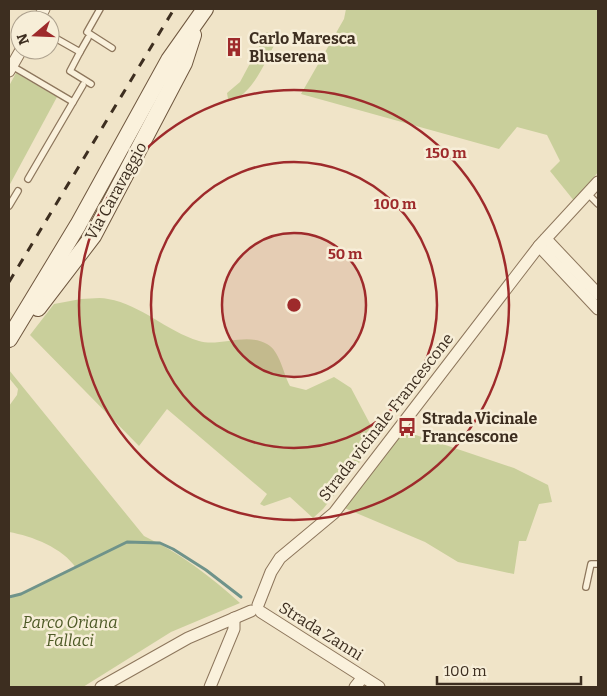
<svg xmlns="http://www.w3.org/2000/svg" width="607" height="696" viewBox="0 0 607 696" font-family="Bitter,serif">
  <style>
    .green { fill: #c9cf9b }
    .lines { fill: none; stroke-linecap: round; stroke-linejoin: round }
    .stream { stroke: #6f938a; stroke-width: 3 }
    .lane-casing { stroke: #8d765c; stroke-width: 8 }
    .street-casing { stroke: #8d765c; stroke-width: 13 }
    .secondary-casing { stroke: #6f573f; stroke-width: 18 }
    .lane { stroke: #faf1dc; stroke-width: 5.5 }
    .street { stroke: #faf1dc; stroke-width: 11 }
    .secondary { stroke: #faf1dc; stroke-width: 16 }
    .rail { stroke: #3d2e20; stroke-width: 3; stroke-dasharray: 9 9; stroke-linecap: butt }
    .ring { fill: none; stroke: #9e2a2b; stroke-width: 2.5 }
    .labels { text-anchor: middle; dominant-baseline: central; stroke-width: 5; stroke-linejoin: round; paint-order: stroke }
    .poi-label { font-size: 16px; font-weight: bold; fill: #3d2e20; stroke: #f7eed8; text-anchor: start }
    .street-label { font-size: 16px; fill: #3d2e20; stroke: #f7eed8 }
    .park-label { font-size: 16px; font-style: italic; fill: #4d5a26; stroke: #f7eed8 }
    .centre { fill: #9e2a2b; stroke: #f7eed8; stroke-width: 2.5 }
    .ring-label { font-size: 15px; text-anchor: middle; font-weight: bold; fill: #9e2a2b; stroke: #f7eed8; stroke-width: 5; stroke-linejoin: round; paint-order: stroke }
  </style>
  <rect width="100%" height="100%" fill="#f0e4c8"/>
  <g class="green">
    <polygon points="346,9 598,9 598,172 575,202 550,171 560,161 547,135 517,127 499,149 301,94 344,19"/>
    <path d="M267,32l11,6c-12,21 -22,51 -44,62l-6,-1 -1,-6 13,-11z"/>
    <polygon points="16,73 57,97 9,186 9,86"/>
    <path d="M81,299c9,0 19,-2 27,0 34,6 58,32 91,42 21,6 47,-9 68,3 13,7 16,29 23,42l16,4 28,-13 17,11 27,51 -55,70 -10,9 -23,-21 -26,9 -4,-2 7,-10 -100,-85 -28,37 -109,-111 24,-31z"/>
    <path d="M9,370l135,166c36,17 66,40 96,67l-69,29 -88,55h-74v-88l67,-31c-13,-20 -44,-32 -67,-36v-126l8,-11 1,-6 -9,-11z"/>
    <polygon points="398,429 514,468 548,485 552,502 539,504 526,541 519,541 514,574 458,562 425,542 342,507"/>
  </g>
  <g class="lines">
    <polyline class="stream" points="9,597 21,594 127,542 160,543 173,549 206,570 241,597"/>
    <g class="lane-casing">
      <g id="lane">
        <polyline points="100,9 87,32 112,48"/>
        <polyline points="50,35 80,52 88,38"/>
        <polyline points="80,52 70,71 91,84"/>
        <polyline points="12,66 73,102"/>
        <polyline points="28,179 83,85"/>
        <polyline points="589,195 598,204"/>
        <polyline points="9,206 18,191"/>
        <polyline points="586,587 591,564 598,564"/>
      </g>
    </g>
    <g class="street-casing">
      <g id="street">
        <polyline points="38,20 44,9"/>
        <polyline points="9,71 21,50"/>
        <polyline points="546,239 598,294"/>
        <polyline points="539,246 598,309"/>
        <polyline points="258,605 271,572 280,558 334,513 539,246 598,182"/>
        <polyline points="261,612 379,687"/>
        <polyline points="101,687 188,638 251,611"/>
        <polyline points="210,687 234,629 234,618"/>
        <polyline points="355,687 363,677"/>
      </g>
    </g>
    <g class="secondary-casing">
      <g id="secondary">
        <polyline points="38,308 93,236 184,63 193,35"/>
        <polyline points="9,339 78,225 169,60 205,9"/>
      </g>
    </g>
    <use href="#lane" class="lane"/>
    <use href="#street" class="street"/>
    <use href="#secondary" class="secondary"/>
    <polyline class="rail" points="9,282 174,9"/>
  </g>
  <circle cx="294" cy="305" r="72" fill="#9e2a2b" fill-opacity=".12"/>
  <g class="ring">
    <circle cx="294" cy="305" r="72"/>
    <circle cx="294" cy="305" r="143"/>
    <circle cx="294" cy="305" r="215"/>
  </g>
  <defs>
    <g id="building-bare" transform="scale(1.5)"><path d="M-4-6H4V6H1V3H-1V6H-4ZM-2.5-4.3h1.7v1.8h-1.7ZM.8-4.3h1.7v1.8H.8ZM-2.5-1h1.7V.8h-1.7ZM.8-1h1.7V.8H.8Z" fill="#9e2a2b" stroke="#f7eed8" stroke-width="2.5" paint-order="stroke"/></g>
    <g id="bus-bare" transform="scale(1.5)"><path d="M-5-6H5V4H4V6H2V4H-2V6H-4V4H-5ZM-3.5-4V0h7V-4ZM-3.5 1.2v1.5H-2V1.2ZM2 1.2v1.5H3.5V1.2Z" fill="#9e2a2b" stroke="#f7eed8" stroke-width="2.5" paint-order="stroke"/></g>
  </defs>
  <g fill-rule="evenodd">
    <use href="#building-bare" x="234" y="47"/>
    <use href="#bus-bare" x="407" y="427"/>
  </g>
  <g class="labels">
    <g class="poi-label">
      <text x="249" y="38">Carlo Maresca<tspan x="249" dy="18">Bluserena</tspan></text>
      <text x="422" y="418">Strada Vicinale<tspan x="422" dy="18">Francescone</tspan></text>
    </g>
    <g class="street-label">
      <text transform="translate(116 191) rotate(-61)">Via Caravaggio</text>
      <text transform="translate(386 417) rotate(-52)">Strada vicinale Francescone</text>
      <text transform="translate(321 631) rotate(32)">Strada Zanni</text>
    </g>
    <g class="park-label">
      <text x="70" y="622">Parco Oriana<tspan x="70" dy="18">Fallaci</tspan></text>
    </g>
  </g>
  <circle cx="294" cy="305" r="8" class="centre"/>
  <g class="ring-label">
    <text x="446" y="158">150 m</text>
    <text x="395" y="209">100 m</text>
    <text x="345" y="259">50 m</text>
  </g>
  <rect width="607" height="696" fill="none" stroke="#3d2e20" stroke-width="20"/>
  <g transform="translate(35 35) rotate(251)"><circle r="24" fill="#f7eed8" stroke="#ada18e"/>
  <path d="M0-4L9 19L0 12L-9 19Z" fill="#9e2a2b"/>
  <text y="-8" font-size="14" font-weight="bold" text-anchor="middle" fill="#3d2e20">N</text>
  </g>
  <path d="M437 676v8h144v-8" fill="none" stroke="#3d2e20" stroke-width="2.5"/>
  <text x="444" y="676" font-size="15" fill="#3d2e20" stroke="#f7eed8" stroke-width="4" paint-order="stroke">100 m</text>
</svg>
